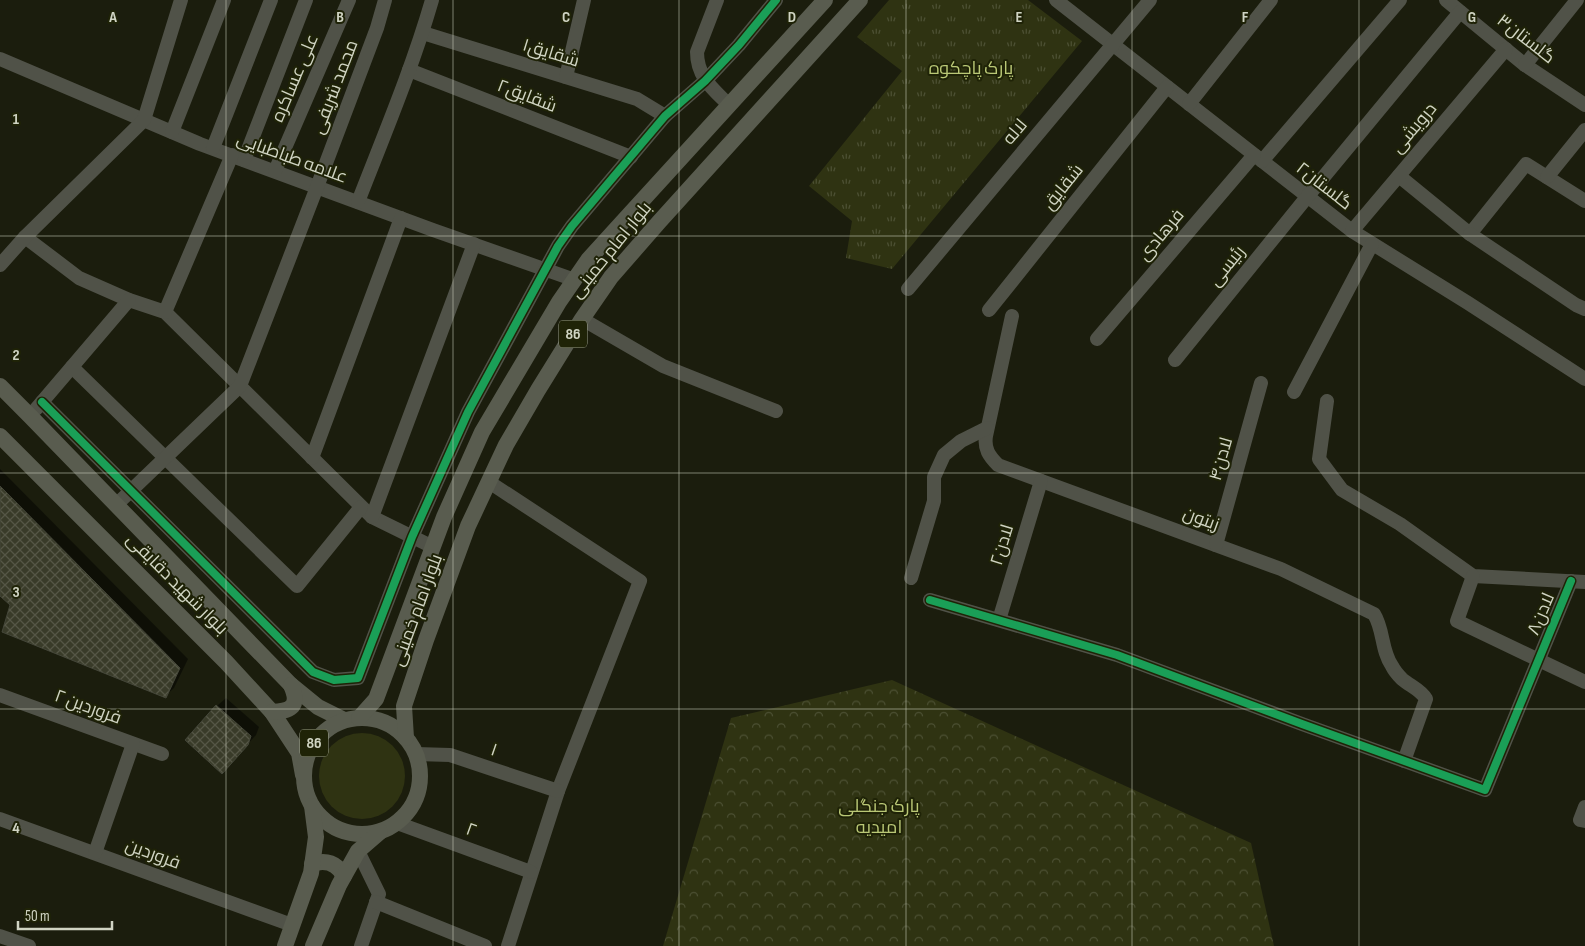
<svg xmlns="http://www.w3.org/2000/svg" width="1585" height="946" viewBox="0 0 1585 946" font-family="'Sofia Sans Condensed',Cairo,sans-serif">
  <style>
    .green { fill: #2f3312 }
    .forest { fill: url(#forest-crowns) }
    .park { fill: url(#park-tufts) }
    .shadow { fill: #0007 }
    .building { fill: url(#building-cross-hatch); stroke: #444639 }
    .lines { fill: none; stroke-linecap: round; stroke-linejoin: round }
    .minor { stroke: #505248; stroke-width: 14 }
    .major { stroke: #595c4f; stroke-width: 16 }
    .cycleway-casing { stroke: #1f2307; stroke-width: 11 }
    .cycleway { stroke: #1a9f57; stroke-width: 8 }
    .grid { fill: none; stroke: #d0d4c3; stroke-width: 1; stroke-opacity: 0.55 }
    .labels { text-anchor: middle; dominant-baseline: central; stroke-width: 4; stroke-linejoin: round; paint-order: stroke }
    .shield { fill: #1f2307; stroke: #9b9f8b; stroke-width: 1 }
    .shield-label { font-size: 16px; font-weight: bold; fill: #d0d4c3 }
    .street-label { font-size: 18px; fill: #d0d4c3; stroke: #1f2307 }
    .park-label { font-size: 18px; fill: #bac876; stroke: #1f2307 }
    .grid-label { font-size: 16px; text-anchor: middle; font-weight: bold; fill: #d0d4c3; stroke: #1f2307; stroke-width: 4; stroke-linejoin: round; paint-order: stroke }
  </style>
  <defs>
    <pattern id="forest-crowns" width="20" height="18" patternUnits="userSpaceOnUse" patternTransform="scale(1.25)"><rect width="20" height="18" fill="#2f3312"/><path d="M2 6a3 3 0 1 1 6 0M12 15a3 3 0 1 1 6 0" fill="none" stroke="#4c5033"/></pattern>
    <pattern id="park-tufts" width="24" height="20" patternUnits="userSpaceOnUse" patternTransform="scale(1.25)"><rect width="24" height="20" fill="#2f3312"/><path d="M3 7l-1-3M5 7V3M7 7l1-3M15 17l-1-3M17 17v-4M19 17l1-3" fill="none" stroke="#4c5033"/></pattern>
    <pattern id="building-cross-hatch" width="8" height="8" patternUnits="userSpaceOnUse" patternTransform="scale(1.25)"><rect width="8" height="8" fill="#393b29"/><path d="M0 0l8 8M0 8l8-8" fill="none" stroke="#555646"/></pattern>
  </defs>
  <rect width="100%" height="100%" fill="#1b1d0d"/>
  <circle class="green" cx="362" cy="776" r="43"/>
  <polygon class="forest" points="892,680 1251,843 1274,946 663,946 731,718"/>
  <polygon class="park" points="889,0 1028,0 1082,41 892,269 846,258 852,221 809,186 902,71 857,37"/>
  <g class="shadow">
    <polygon points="0,469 188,659 174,688 165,696 11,604 0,594"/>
    <polygon points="226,698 259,727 256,735 230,763 217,706"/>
  </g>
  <g class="building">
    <polygon points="0,486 180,668 166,698 2,632 10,605 0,596"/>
    <polygon points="216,705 251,736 248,745 222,774 185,740"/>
  </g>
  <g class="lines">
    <g class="minor">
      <path d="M717,0l-20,52c0,25 16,37 32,53"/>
      <polyline points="1056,0 1352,231 1468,303 1585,379"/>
      <polyline points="1446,0 1525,65 1585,105"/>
      <polyline points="423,33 637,99 665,116"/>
      <polyline points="0,59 200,144 433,230 575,280"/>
      <polyline points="1525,65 1577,0"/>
      <polyline points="409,70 631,157"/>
      <polyline points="566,77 584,0"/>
      <polyline points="1189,104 1271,0"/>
      <polyline points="172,132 224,0"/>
      <polyline points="213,148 271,0"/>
      <polyline points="244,160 306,0"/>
      <polyline points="1262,161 1400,0"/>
      <polyline points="275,171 349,0"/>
      <polyline points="1399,176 1470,234 1526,164 1585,201"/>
      <polyline points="1547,177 1585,130"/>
      <path d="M358,202c26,-67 54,-133 74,-202"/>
      <polyline points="1352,231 1506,49"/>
      <polyline points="1470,234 1576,305 1585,309"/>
      <polyline points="25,237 79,278 129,300 165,312 372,517 433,547"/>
      <polyline points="0,265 25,237 144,120 181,0"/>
      <polyline points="908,289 1150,0"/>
      <polyline points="989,310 1167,87"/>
      <polyline points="165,312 232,155"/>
      <path d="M1012,316l-26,120c-2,13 3,20 12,29l283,104 93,45c10,16 7,36 18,52 2,4 6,9 10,13 8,7 19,11 24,20l-22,62"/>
      <polyline points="582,319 663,366 776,411"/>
      <polyline points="1097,339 1254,155"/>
      <polyline points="1175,360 1307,197 1460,12"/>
      <polyline points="72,367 297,586 361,507"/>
      <polyline points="1294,392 1372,244"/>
      <polyline points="1327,401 1319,459 1342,490 1400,524 1473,576 1585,582"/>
      <polyline points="42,402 313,672 334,680 358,678 412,537 468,412 558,246 572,226 665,116 705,81 739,45 776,0"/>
      <polyline points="36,409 129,300"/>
      <polyline points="312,458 401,218"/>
      <polyline points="489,482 640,581 558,791 508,946"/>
      <polyline points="116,505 240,386 317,187 377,28 385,0"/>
      <polyline points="372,517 474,244"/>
      <polyline points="1216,545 1261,383"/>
      <polyline points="1473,576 1457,621 1585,682"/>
      <polyline points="911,578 934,501 934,477 944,455 961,441 987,428"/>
      <polyline points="930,600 1117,655 1302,724 1485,790 1571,581"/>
      <polyline points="999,620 1041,481"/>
      <polyline points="0,695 162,754"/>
      <polyline points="416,754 450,755 558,791"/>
      <polyline points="1585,807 1580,820 1585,821"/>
      <polyline points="0,819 292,925"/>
      <polyline points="397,823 531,872"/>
      <polyline points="358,851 379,894 361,946"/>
      <polyline points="95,853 133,744"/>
      <polyline points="376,902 485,946"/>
      <polyline points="0,936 29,946"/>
    </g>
    <g class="major">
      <polyline points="0,386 30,416 291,685 318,707 344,720"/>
      <polyline points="0,436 226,662 272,712 299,753 303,775"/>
      <path d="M272,712c20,-1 28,-6 19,-27"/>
      <circle cx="362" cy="776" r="58"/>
      <polyline points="359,718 376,699 444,517 482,432 559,302 588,260 618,227 825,0"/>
      <polyline points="406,738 404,706 426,640 468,526 506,445 538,390 582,319 611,277 659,222 860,0"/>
      <path d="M312,864c14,-5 25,-1 32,12"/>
      <polyline points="285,946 311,873 316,837 312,806"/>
      <polyline points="313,946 339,885 358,851 380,832"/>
    </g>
    <g class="cycleway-casing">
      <g id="cycleway">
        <polyline points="42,402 313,672 334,680 358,678 412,537 468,412 558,246 572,226 665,116 705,81 739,45 776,0"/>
        <polyline points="930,600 1117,655 1302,724 1485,790 1571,581"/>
      </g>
    </g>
    <use href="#cycleway" class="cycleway"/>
  </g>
  <path class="grid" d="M226,0v946M453,0v946M679,0v946M906,0v946M1132,0v946M1359,0v946M0,236h1585M0,473h1585M0,709h1585"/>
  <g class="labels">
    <g class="shield">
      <rect x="559" y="320.5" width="28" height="27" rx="4"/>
      <rect x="300" y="729.5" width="28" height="27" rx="4"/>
    </g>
    <g class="shield-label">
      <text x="573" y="334">86</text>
      <text x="314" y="743">86</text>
    </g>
    <g class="street-label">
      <text transform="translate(1526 39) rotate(38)">گلستان۳</text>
      <text transform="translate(551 53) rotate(17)">شقایق۱</text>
      <text transform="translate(295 78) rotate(-67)">علی عساکره</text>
      <text transform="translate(335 87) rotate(-69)">محمد شریفی</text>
      <text transform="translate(527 96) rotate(21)">شقایق۲</text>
      <text transform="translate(1414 128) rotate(-50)">درویشی</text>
      <text transform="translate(1015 132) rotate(-50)">لاله</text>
      <text transform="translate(292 158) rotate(20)">علامه طباطبایی</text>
      <text transform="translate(1324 186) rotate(38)">گلستان۲</text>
      <text transform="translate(1063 187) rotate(-51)">شقایق</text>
      <text transform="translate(1161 235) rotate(-50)">فرهادی</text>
      <text transform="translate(611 250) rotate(-51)">بلوار امام خمینی</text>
      <text transform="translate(1227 266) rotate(-51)">رئیسی</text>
      <text transform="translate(1221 459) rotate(-74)">لادن۴</text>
      <text transform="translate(1201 519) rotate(20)">زیتون</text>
      <text transform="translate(1002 545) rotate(-73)">لادن۲</text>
      <text transform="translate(177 584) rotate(45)">بلوار شهید دقایقی</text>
      <text transform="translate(417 610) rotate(-70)">بلوار امام خمینی</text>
      <text transform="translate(1541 614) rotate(-67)">لادن۸</text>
      <text transform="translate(88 707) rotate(20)">فروردین ۲</text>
      <text transform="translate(494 750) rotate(19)">۱</text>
      <text transform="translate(471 830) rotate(20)">۲</text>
      <text transform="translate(153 854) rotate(20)">فروردین</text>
    </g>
    <g class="park-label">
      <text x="971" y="68">پارک پاچکوه</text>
      <text x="879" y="806">پارک جنگلی<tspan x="879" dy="21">امیدیه</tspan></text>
    </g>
  </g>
  <g class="grid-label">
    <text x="113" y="22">A</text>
    <text x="340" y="22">B</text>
    <text x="566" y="22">C</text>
    <text x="792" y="22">D</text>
    <text x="1019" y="22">E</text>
    <text x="1245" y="22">F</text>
    <text x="1472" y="22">G</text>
    <text x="16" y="124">1</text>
    <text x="16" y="360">2</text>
    <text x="16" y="597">3</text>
    <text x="16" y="833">4</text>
  </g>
  <path d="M18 921v8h94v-8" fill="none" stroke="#d0d4c3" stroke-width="2.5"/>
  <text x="25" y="921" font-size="15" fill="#d0d4c3" stroke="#1f2307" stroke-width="4" paint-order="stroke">50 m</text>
</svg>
